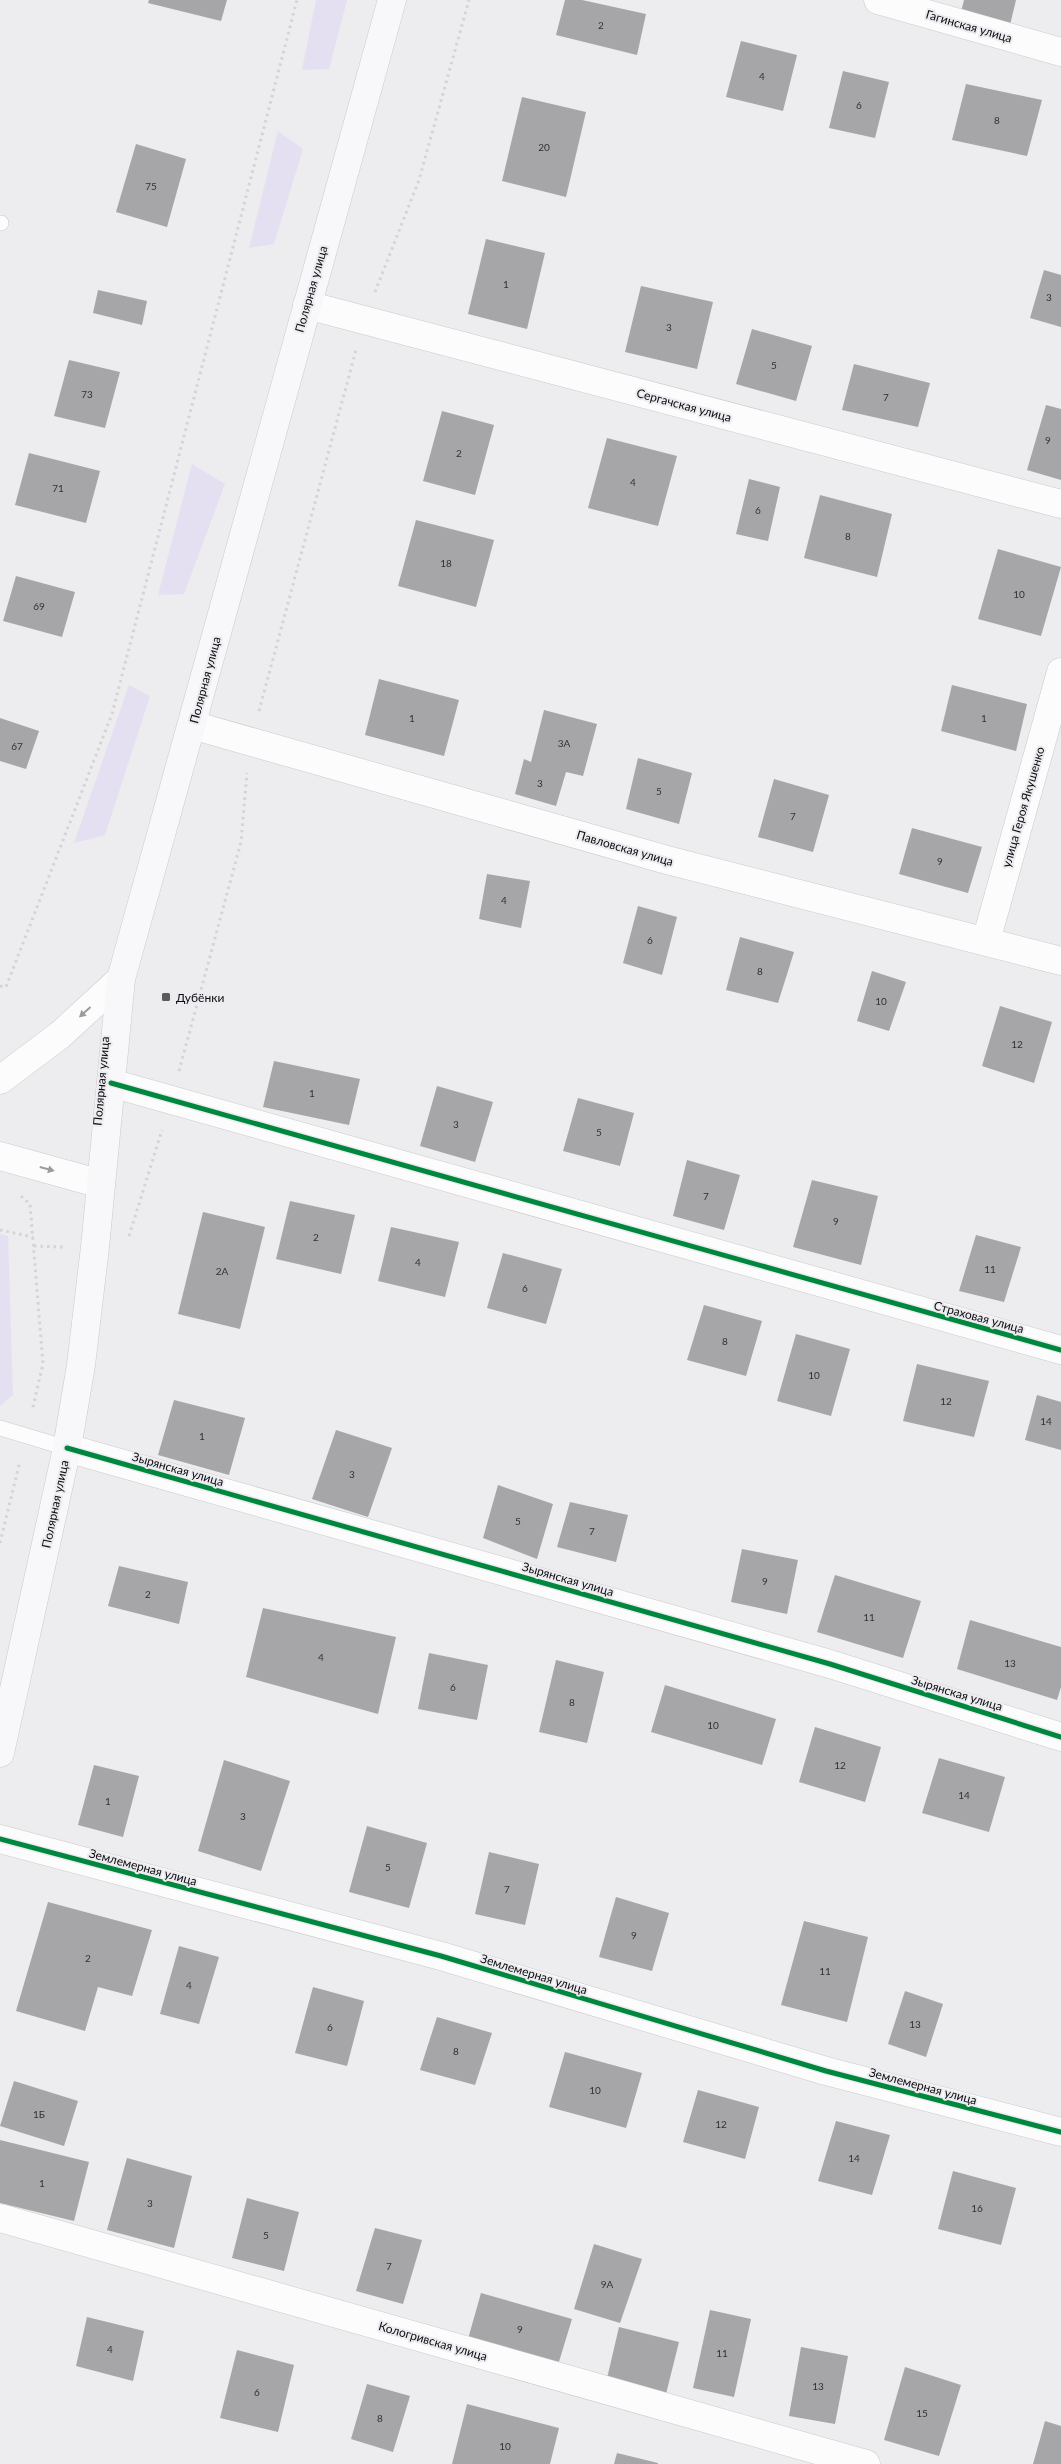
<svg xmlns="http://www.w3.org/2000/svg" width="1061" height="2464" viewBox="0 0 1061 2464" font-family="Lato,sans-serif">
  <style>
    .green { fill: #e4e0f2 }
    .building { fill: #a6a6a8 }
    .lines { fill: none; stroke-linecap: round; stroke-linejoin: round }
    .service-casing { stroke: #cacacc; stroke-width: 16 }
    .minor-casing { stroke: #cacacc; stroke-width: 29 }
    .tertiary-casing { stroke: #cacacc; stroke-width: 29 }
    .secondary-casing { stroke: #cacacc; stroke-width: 29 }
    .path { stroke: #d4d3d5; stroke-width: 3; stroke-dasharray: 2.5 4; stroke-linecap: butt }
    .service { stroke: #fcfcfd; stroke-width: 15 }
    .minor { stroke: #fcfcfd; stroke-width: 28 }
    .tertiary { stroke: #fcfcfd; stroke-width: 28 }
    .secondary { stroke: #f8f8fa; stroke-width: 28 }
    .cycleway-casing { stroke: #ecebf0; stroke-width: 8 }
    .cycleway { stroke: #00873e; stroke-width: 5 }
    .oneway { fill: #9c9c9d }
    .poi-dot { fill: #5b5a5c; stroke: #ecebf0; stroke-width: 2 }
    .labels { text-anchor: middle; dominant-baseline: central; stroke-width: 4; stroke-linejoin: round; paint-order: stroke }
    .number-label { font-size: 10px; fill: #323234 }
    .street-label { font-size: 12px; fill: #0c0b0d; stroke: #ecebf0 }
    .poi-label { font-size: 12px; fill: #0c0b0d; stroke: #ecebf0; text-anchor: start }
  </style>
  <rect width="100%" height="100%" fill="#edecef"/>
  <g class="green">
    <polygon points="316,0 347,0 329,69 302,70"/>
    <polygon points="278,131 303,149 274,244 249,248"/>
    <polygon points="192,464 225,484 184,594 158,595"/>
    <polygon points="129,685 150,696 105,835 74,843"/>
    <polygon points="0,1234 8,1236 13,1395 0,1406"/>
  </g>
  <g class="building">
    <polygon points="149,0 227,0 221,21 148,3"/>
    <polygon points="565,0 582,0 646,14 637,55 556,35"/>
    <polygon points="964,0 1016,0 1010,25 961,12"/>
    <polygon points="741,41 797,55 783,111 726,97"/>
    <polygon points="843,71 889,82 875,138 829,128"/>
    <polygon points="966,84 1042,100 1027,156 952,140"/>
    <polygon points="522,97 586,112 566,197 502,181"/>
    <polygon points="136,144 186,159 167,227 116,212"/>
    <polygon points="486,239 545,253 527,329 468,314"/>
    <polygon points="1044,270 1061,275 1061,327 1030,318"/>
    <polygon points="641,286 713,302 697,369 625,352"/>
    <polygon points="98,290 147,301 142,325 93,313"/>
    <polygon points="752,329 812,346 796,401 736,384"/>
    <polygon points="69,360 120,372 105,428 54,416"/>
    <polygon points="854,364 930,383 918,427 842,410"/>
    <polygon points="1046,405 1061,409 1061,480 1027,470"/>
    <polygon points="442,411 494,425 475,495 423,481"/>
    <polygon points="607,438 677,456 658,526 588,508"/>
    <polygon points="29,453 100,471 86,523 15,505"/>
    <polygon points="749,479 780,487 768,541 736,534"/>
    <polygon points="820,495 892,514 877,577 804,558"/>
    <polygon points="416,520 494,540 476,607 398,586"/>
    <polygon points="998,549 1061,567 1041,636 978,619"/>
    <polygon points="16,576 75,592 62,637 3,621"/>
    <polygon points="379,679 459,700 444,756 365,735"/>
    <polygon points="952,685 1027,704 1016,751 941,731"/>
    <polygon points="544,710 597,724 583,776 566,772 556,806 515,794 524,759 531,762"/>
    <polygon points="0,718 39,731 26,769 0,761"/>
    <polygon points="638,758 692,773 679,824 626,809"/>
    <polygon points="774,779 829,795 813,852 758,837"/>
    <polygon points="912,828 982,847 968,893 899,874"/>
    <polygon points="487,874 530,881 521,928 479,919"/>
    <polygon points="638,906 677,917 662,975 623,963"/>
    <polygon points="740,937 794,952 778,1003 726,990"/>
    <polygon points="872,971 906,982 889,1031 857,1021"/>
    <polygon points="1000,1006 1052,1022 1034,1083 982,1066"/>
    <polygon points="274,1061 360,1079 349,1125 263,1107"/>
    <polygon points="437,1086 493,1102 475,1162 420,1146"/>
    <polygon points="578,1098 634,1113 620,1166 563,1151"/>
    <polygon points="687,1160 740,1175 724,1230 673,1216"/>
    <polygon points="812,1180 878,1196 861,1265 793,1247"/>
    <polygon points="290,1201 355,1215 341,1274 276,1259"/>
    <polygon points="203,1212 265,1227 240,1329 178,1314"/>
    <polygon points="391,1227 459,1242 445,1297 378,1281"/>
    <polygon points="976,1235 1021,1247 1004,1302 959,1291"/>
    <polygon points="503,1253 562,1269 546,1324 487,1308"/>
    <polygon points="704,1305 762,1321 746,1376 687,1360"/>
    <polygon points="796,1334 850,1349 831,1416 777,1401"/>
    <polygon points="917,1364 989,1381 974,1437 903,1421"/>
    <polygon points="1037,1395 1061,1402 1061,1450 1025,1440"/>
    <polygon points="174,1400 245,1418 229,1475 158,1455"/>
    <polygon points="336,1430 392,1448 368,1517 312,1499"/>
    <polygon points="498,1485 553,1504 537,1559 483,1538"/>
    <polygon points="570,1502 628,1515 616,1562 557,1547"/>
    <polygon points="742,1549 798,1560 787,1614 731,1602"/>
    <polygon points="119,1566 188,1582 179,1624 108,1606"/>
    <polygon points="835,1575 921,1601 903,1658 817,1632"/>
    <polygon points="263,1608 396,1637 378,1714 246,1677"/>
    <polygon points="970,1620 1061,1647 1061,1687 1057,1700 957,1669"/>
    <polygon points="429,1653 488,1665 477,1720 418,1709"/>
    <polygon points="556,1660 604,1672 587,1743 539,1732"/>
    <polygon points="665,1685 776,1719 762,1765 651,1732"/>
    <polygon points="815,1727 881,1747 865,1802 799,1782"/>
    <polygon points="939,1758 1005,1777 989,1832 922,1813"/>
    <polygon points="224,1760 290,1781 261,1871 198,1851"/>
    <polygon points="94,1765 139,1776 123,1837 78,1825"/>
    <polygon points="367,1826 427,1843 409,1908 349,1892"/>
    <polygon points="489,1852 539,1864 525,1925 475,1914"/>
    <polygon points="616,1897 669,1913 652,1971 599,1957"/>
    <polygon points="48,1902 152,1930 132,1996 98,1987 85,2031 16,2011"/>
    <polygon points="804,1921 868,1937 847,2022 781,2005"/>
    <polygon points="179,1946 219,1957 199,2024 160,2014"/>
    <polygon points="313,1987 364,2001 347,2066 295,2053"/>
    <polygon points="905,1991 943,2004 926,2057 888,2044"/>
    <polygon points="437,2017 492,2033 475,2085 420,2070"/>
    <polygon points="565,2052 642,2073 626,2128 549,2107"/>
    <polygon points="14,2081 78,2101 64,2146 0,2126"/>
    <polygon points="698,2090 759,2107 745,2159 683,2142"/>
    <polygon points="836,2121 890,2135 872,2195 818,2181"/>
    <polygon points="0,2140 89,2162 74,2221 0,2203"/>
    <polygon points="127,2158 192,2176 174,2248 107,2230"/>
    <polygon points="953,2171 1016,2188 1001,2245 938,2229"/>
    <polygon points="247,2198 299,2212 284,2271 232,2258"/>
    <polygon points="375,2228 422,2240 403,2304 356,2291"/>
    <polygon points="594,2244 642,2259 620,2323 574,2309"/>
    <polygon points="481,2293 572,2319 558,2365 468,2339"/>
    <polygon points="710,2310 751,2319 734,2397 693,2388"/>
    <polygon points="87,2317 144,2331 133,2381 76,2366"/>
    <polygon points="619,2327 679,2342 664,2402 605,2387"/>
    <polygon points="801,2347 848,2356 835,2424 789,2416"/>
    <polygon points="237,2350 294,2365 278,2432 220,2418"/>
    <polygon points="905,2367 961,2385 939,2456 884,2440"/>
    <polygon points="367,2384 410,2396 393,2452 351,2439"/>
    <polygon points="467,2404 559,2428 550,2464 452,2464"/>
    <polygon points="1045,2421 1061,2426 1061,2464 1033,2464"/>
    <polygon points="617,2453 658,2463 658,2464 614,2464"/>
  </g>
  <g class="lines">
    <g class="service-casing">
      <g id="service">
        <polyline points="0,223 1,223"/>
        <polyline points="0,1428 67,1448"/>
      </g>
    </g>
    <g class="minor-casing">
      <g id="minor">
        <polyline points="878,0 1061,52"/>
        <polyline points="307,305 1061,504"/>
        <polyline points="192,725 667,860 1061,961"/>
        <polyline points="986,941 1061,672"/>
        <polyline points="111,1083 1061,1350"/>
        <polyline points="67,1448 830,1664 1061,1737"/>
        <polyline points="0,1839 441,1956 826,2071 1061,2132"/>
        <polyline points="0,2218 866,2464"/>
      </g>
    </g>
    <g class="tertiary-casing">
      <g id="tertiary">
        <polyline points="0,1080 60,1035 121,979"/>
        <polyline points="0,1156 101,1184"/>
      </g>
    </g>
    <g class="secondary-casing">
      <polyline id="secondary" points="0,1753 67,1448 81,1365 95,1247 121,979 392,0"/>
    </g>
    <g class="path">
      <polyline points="375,292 419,180 469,0"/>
      <polyline points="259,711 356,350"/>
      <polyline points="0,986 6,987 112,714 297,0"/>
      <polyline points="179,1071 241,842 247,773"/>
      <polyline points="21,1196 30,1204 43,1364 32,1411"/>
      <polyline points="0,1230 33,1237"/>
      <polyline points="129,1236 162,1130"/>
      <polyline points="34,1246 63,1247"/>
      <polyline points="0,1543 20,1461"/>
    </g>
    <use href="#service" class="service"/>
    <use href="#minor" class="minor"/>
    <use href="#tertiary" class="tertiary"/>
    <use href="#secondary" class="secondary"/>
    <g class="cycleway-casing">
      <g id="cycleway">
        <polyline points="111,1083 1061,1350"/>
        <polyline points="67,1448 830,1664 1061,1737"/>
        <polyline points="0,1839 441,1956 826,2071 1061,2132"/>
      </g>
    </g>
    <use href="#cycleway" class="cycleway"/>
  </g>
  <defs><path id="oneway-solid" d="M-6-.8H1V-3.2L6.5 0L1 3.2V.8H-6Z" transform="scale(1.25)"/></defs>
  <g class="oneway">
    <use href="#oneway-solid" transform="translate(85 1012) rotate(138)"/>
    <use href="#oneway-solid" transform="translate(47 1169) rotate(15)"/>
  </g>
  <rect class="poi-dot" x="161" y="992" width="10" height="10" rx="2.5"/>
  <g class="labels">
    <g class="number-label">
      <text x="601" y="25">2</text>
      <text x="762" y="76">4</text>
      <text x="859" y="105">6</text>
      <text x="997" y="120">8</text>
      <text x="544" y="147">20</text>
      <text x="151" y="186">75</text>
      <text x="506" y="284">1</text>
      <text x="1049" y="297">3</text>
      <text x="669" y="327">3</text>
      <text x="774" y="365">5</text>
      <text x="87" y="394">73</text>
      <text x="886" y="397">7</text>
      <text x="1048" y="440">9</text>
      <text x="459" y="453">2</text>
      <text x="633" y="482">4</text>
      <text x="58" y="488">71</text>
      <text x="758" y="510">6</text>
      <text x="848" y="536">8</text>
      <text x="446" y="563">18</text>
      <text x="1019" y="594">10</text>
      <text x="39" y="606">69</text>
      <text x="412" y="718">1</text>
      <text x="984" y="718">1</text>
      <text x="564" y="743">3А</text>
      <text x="17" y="746">67</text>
      <text x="540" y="783">3</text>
      <text x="659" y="791">5</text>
      <text x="793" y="816">7</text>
      <text x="940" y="861">9</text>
      <text x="504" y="900">4</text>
      <text x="650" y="940">6</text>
      <text x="760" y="971">8</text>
      <text x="881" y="1001">10</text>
      <text x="1017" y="1044">12</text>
      <text x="312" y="1093">1</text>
      <text x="456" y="1124">3</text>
      <text x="599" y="1132">5</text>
      <text x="706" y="1196">7</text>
      <text x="836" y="1221">9</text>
      <text x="316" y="1237">2</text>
      <text x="418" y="1262">4</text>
      <text x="990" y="1269">11</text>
      <text x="222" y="1271">2А</text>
      <text x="525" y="1288">6</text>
      <text x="725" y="1341">8</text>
      <text x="814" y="1375">10</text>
      <text x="946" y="1401">12</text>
      <text x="1046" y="1421">14</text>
      <text x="202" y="1436">1</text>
      <text x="352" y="1474">3</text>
      <text x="518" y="1521">5</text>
      <text x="592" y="1531">7</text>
      <text x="765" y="1581">9</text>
      <text x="148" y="1594">2</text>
      <text x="869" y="1617">11</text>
      <text x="321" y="1657">4</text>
      <text x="1010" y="1663">13</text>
      <text x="453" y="1687">6</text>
      <text x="572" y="1702">8</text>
      <text x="713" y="1725">10</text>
      <text x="840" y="1765">12</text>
      <text x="964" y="1795">14</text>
      <text x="108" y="1801">1</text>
      <text x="243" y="1816">3</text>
      <text x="388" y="1867">5</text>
      <text x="507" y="1889">7</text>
      <text x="634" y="1935">9</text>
      <text x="88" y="1958">2</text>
      <text x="825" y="1971">11</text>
      <text x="189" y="1985">4</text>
      <text x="915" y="2024">13</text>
      <text x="330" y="2027">6</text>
      <text x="456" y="2051">8</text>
      <text x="595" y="2090">10</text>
      <text x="39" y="2114">1Б</text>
      <text x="721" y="2124">12</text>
      <text x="854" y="2158">14</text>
      <text x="42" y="2183">1</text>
      <text x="150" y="2203">3</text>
      <text x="977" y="2208">16</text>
      <text x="266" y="2235">5</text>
      <text x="389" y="2266">7</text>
      <text x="607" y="2284">9А</text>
      <text x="520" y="2329">9</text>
      <text x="110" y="2349">4</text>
      <text x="722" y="2353">11</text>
      <text x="818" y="2386">13</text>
      <text x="257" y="2392">6</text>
      <text x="922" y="2413">15</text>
      <text x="380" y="2418">8</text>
      <text x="505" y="2446">10</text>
    </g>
    <g class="street-label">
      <text transform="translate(969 26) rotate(16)">Гагинская улица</text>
      <text transform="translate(311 289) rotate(-74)">Полярная улица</text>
      <text transform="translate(684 405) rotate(15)">Сергачская улица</text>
      <text transform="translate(205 680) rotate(-75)">Полярная улица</text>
      <text transform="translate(1023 807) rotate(-74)">улица Героя Якушенко</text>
      <text transform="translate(625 848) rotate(16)">Павловская улица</text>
      <text transform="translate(101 1081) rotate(-85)">Полярная улица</text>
      <text transform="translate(979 1317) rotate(15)">Страховая улица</text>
      <text transform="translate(178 1469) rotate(16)">Зырянская улица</text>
      <text transform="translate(55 1504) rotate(-78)">Полярная улица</text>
      <text transform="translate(568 1579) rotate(16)">Зырянская улица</text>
      <text transform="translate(957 1693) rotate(17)">Зырянская улица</text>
      <text transform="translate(143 1867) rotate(15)">Землемерная улица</text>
      <text transform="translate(534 1974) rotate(17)">Землемерная улица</text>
      <text transform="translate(923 2086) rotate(15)">Землемерная улица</text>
      <text transform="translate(433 2341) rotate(16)">Кологривская улица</text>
    </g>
    <g class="poi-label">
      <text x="176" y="997">Дубёнки</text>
    </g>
  </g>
</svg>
